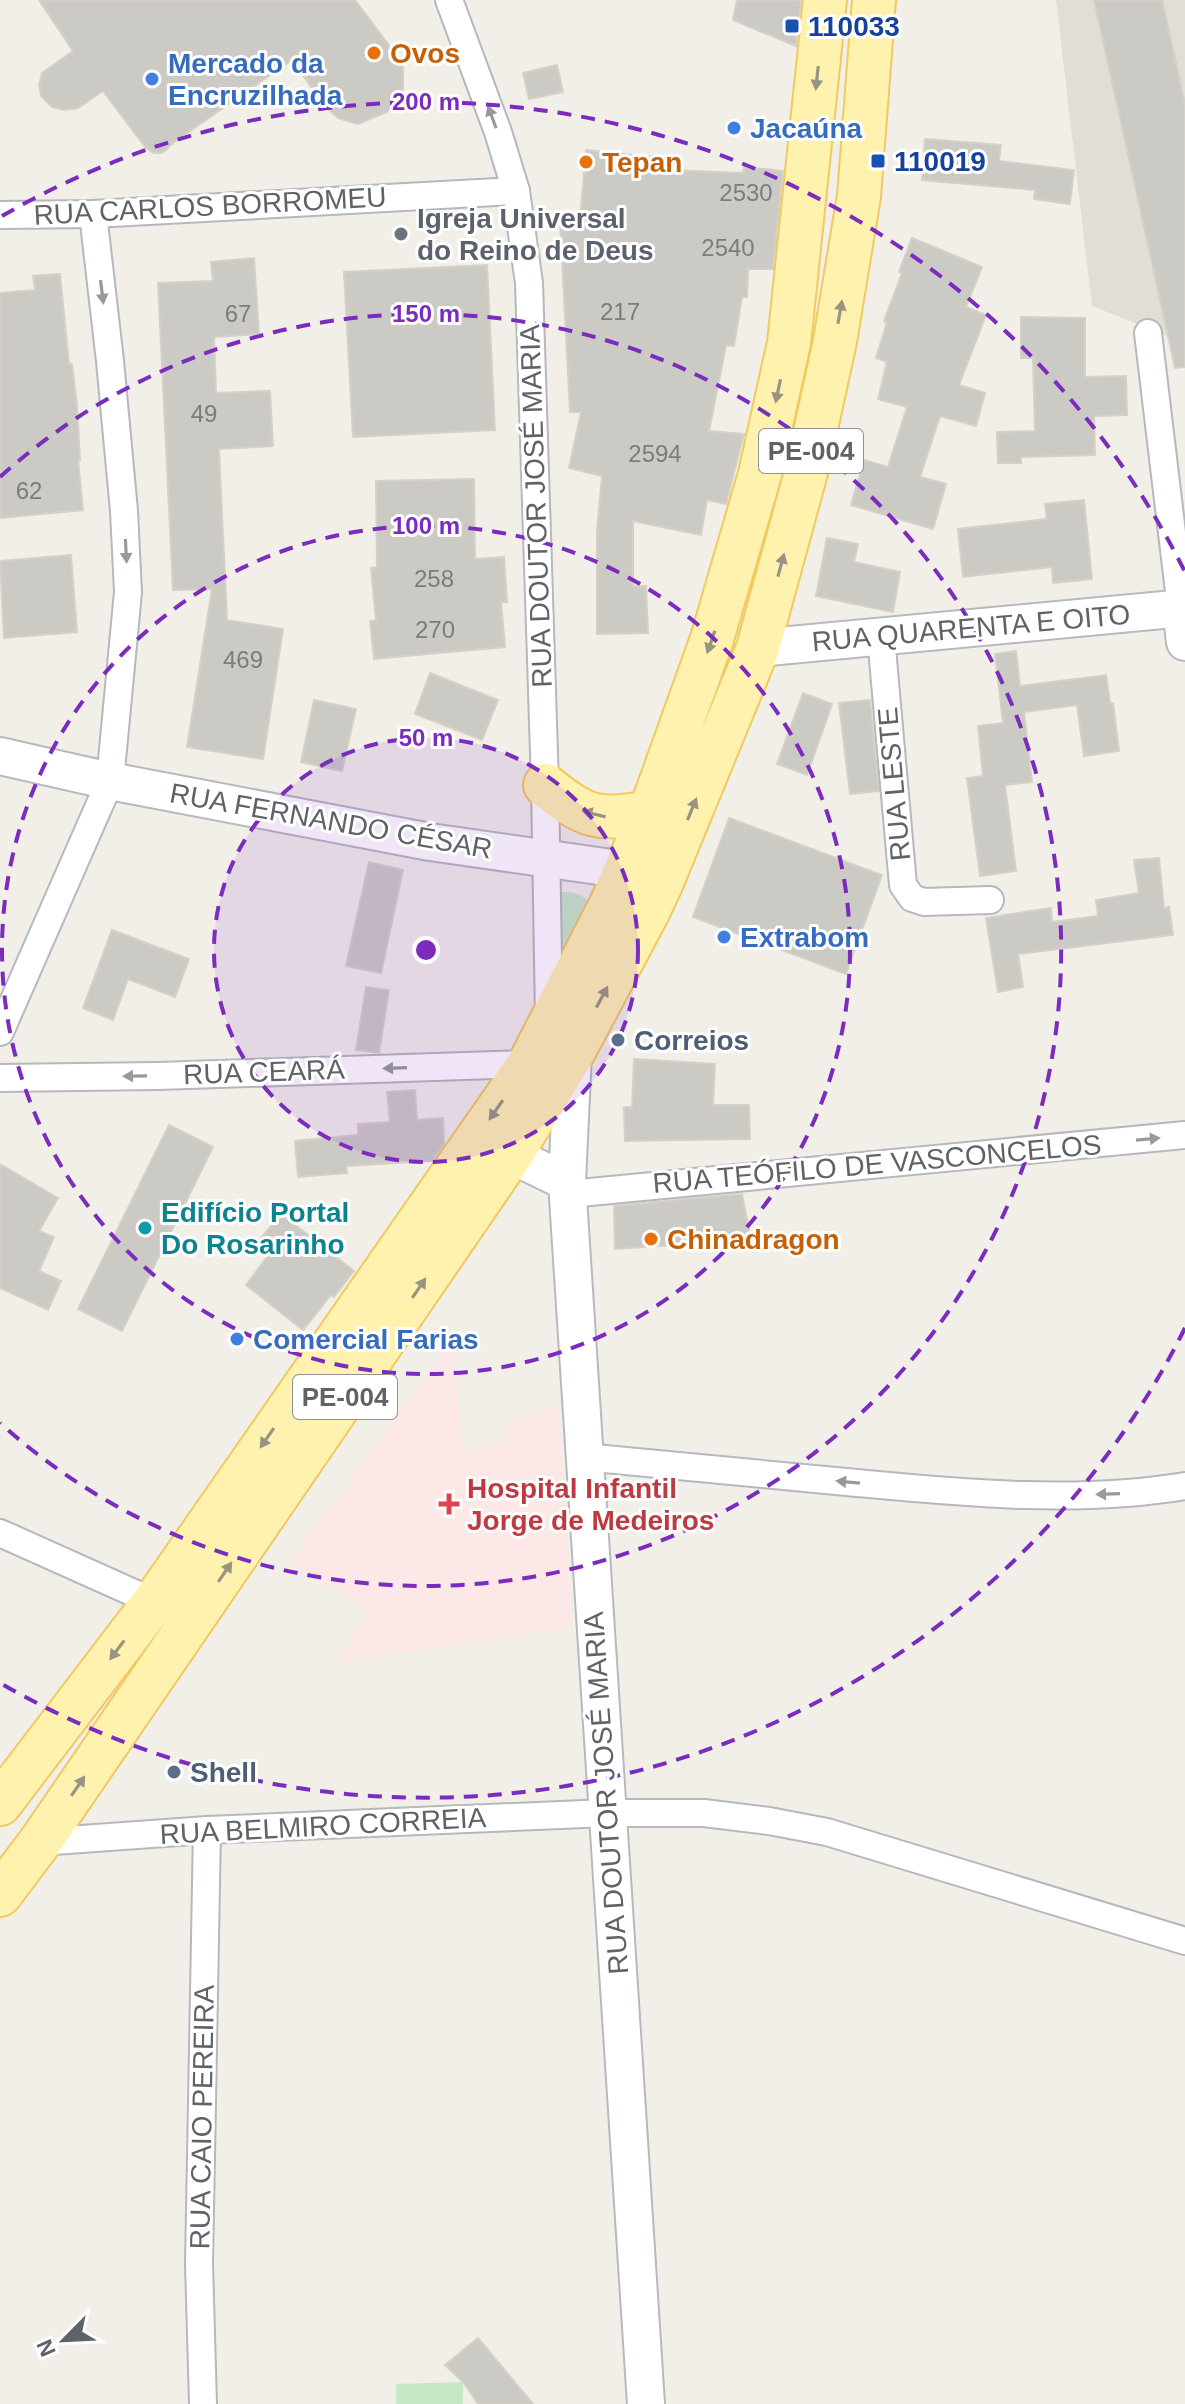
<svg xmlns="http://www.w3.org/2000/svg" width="1185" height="2404" viewBox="0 0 1185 2404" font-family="Helvetica,sans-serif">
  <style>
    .education { fill: #e1ded6 }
    .medical { fill: #fce8e6 }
    .green { fill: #c5e8c5 }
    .building { fill: #cccac5; stroke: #d6d1c6; stroke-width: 2 }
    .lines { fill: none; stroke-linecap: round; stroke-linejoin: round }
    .street-casing { stroke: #b5b8bc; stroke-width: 30 }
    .secondary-casing { stroke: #b6babf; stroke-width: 40 }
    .primary-casing { stroke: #f2c960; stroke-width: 46 }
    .street { stroke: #fff; stroke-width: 26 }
    .secondary { stroke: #fff; stroke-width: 36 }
    .primary { stroke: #fff2af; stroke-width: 42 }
    .oneway { fill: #979581 }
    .oneway2 { fill: #979a9d }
    .ring { fill: none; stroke: #7b2cbf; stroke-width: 4; stroke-dasharray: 14 10 }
    .transit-dot { fill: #1a4fb4; stroke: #fff; stroke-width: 3 }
    .food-dot { fill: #e8710a; stroke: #fff; stroke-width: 3 }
    .shop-dot { fill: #3f7fe0; stroke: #fff; stroke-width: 3 }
    .worship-dot { fill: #6b7280; stroke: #fff; stroke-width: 3 }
    .service-dot { fill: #5c6f8a; stroke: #fff; stroke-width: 3 }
    .culture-dot { fill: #0f9aa8; stroke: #fff; stroke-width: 3 }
    .health-dot { fill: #e0444e; stroke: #fff; stroke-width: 3 }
    .labels { text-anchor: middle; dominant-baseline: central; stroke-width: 6; stroke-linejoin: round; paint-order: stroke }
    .number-label { font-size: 24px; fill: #7a7d7f }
    .shield { fill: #fff; stroke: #8f9295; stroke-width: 2 }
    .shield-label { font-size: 26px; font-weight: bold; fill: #5f6368 }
    .transit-label { font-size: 28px; font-weight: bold; fill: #164399; stroke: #fff; text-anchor: start }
    .food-label { font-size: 28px; font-weight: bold; fill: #c56008; stroke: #fff; text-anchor: start }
    .shop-label { font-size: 28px; font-weight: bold; fill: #366cbe; stroke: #fff; text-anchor: start }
    .street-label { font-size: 28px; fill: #5f6368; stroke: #fff }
    .worship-label { font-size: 28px; font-weight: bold; fill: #5b616d; stroke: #fff; text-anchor: start }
    .service-label { font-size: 28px; font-weight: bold; fill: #4e5e75; stroke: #fff; text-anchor: start }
    .culture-label { font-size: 28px; font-weight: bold; fill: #0d838f; stroke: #fff; text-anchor: start }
    .health-label { font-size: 28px; font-weight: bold; fill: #be3a42; stroke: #fff; text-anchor: start }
    .centre { fill: #7b2cbf; stroke: #fff; stroke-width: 4 }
    .ring-label { font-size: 24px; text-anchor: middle; font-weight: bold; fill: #7b2cbf; stroke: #fff; stroke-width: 6; stroke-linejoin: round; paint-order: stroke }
  </style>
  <rect width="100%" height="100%" fill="#f1efe8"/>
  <polygon class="education" points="1056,0 1185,0 1185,343 1092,306"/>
  <polygon class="medical" points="447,1347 455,1352 462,1454 507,1442 503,1424 559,1406 572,1627 336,1663 369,1610 290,1563"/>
  <g class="green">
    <path d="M562,892c13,0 21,2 28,12l-29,72 -6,-81z"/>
    <polygon points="463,2382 463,2404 396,2404 396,2384"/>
  </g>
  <g class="building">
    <polygon points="39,0 355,0 403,64 403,92 387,112 358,124 338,118 324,105 292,60 173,143 166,150 161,153 154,153 146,148 103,91 78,108 65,110 52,107 41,96 39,85 42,73 73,51"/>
    <polygon points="737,0 801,0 796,46 733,20"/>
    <polygon points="1094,0 1162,0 1185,104 1185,367 1175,368"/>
    <polygon points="557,65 563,92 529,99 523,73"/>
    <polygon points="925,139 1001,145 999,161 1074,170 1070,204 1034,199 1035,190 922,180"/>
    <polygon points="586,150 672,159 671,170 743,173 744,167 783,171 773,269 748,269 747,297 742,297 734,346 726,345 709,431 744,434 726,504 707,500 701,535 633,521 633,586 646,586 648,633 597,634 597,531 602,476 569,468 581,412 570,412 560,221 580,220"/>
    <polygon points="912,238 982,267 966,307 986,315 959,385 985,393 976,426 940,416 920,477 946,484 933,529 851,505 864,460 888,467 907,407 878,399 887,362 876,358 887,322 884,321 902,273 899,272"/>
    <polygon points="254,258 259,334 214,337 216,393 270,391 273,446 219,449 227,620 283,629 263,759 187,747 212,589 173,590 158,283 213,281 211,262"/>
    <polygon points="487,265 495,430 353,437 344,272"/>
    <polygon points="60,274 69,364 72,364 77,406 80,460 78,460 83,510 0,518 0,293 35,290 33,276"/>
    <polygon points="1021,317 1085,318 1085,377 1126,376 1127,415 1094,416 1095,455 1021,457 1021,463 998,463 997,432 1035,431 1033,358 1021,358"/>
    <polygon points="474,479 475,559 504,557 507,602 501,602 505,647 374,659 370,621 376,620 371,568 377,567 376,481"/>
    <polygon points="1084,500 1092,579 1053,583 1052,567 963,577 958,529 1047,519 1045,504"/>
    <polygon points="827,538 858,544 854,562 900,572 893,612 816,596"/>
    <polygon points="71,555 77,632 4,638 0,561"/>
    <polygon points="1016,651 1020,686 1106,675 1110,703 1113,703 1119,751 1084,756 1077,705 1024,712 1032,782 1005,785 1016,871 980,876 967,778 983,776 978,726 1003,723 995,654"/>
    <polygon points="430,673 498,700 482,740 415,714"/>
    <polygon points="803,693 832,704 807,775 777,764"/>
    <polygon points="314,700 356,709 342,771 301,762"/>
    <polygon points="870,700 879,791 850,794 839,703"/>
    <polygon points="729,818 882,875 846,974 693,917"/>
    <polygon points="1159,858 1164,908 1169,907 1173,935 1018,954 1023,987 998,992 986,918 1051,908 1052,922 1098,916 1096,900 1139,893 1134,860"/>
    <polygon points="369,862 403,870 381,973 346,966"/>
    <polygon points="112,930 189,959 175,997 128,979 113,1020 83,1008"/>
    <polygon points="366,987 389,990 379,1053 356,1050"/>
    <polygon points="634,1059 715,1064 713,1105 749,1105 750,1139 625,1141 624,1107 632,1107"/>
    <polygon points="415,1090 417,1120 443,1118 444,1144 432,1161 346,1166 347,1173 298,1177 295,1141 358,1135 358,1124 390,1122 387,1092"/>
    <polygon points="169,1125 213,1147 122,1331 78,1309"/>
    <polygon points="0,1164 58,1198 39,1231 54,1237 39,1271 61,1281 48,1310 0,1288"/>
    <polygon points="742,1194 751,1240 615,1249 614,1206"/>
    <polygon points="281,1214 354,1271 334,1297 331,1295 303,1330 246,1285 273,1249 260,1239"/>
    <polygon points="478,2338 533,2404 478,2404 463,2382 445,2365"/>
  </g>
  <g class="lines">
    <g class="street-casing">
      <g id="street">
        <polyline points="449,0 498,132 516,191 529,283 545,785 549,1016"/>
        <polyline points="0,215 93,214 516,191"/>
        <polyline points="1148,333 1181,608"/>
        <polyline points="881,637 903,885 912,898 924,902 990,900"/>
        <polyline points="0,1032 110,781 128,592 124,511 110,361 93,214"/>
        <polyline points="0,1078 158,1076 529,1064"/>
        <polyline points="569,1194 1185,1135"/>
        <path d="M584,1457c91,8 182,17 273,26 108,10 220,21 328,3"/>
        <polyline points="0,1533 154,1602"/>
        <polyline points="40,1842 207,1830 607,1813 704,1813 769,1821 827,1832 1185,1941"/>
        <polyline points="203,2404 199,2264 207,1830"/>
      </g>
    </g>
    <g class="secondary-casing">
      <g id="secondary">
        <polyline points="1181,608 1185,642"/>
        <polyline points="758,648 1185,608"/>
        <polyline points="0,756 110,781 430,842 626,870 651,878"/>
        <polyline points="573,1053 567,1182 646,2404"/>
        <polyline points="511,1155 567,1182"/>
      </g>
    </g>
    <g class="primary-casing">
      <g id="primary">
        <path d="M545,785c42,34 53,36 105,27"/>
        <polyline points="0,1804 154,1602 529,1064 612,902 650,812 712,639 760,474 789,343 825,0"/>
        <polyline points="0,1895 40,1842 511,1155 573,1053 647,914 662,882 758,648 808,465 835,341 859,196 874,0"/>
      </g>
    </g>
    <use href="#street" class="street"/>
    <use href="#secondary" class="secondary"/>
    <use href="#primary" class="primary"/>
  </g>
  <defs><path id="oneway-solid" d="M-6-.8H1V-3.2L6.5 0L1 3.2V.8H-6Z" transform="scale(2)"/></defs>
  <g class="oneway">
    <use href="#oneway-solid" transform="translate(817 78) rotate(96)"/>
    <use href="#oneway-solid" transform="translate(840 312) rotate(-80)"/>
    <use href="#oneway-solid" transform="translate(778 391) rotate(102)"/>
    <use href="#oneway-solid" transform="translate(781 565) rotate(-75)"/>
    <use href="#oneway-solid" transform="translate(711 642) rotate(109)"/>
    <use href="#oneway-solid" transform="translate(692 809) rotate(-68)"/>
    <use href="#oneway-solid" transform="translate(594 814) rotate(-166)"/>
    <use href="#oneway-solid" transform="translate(602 997) rotate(-62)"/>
    <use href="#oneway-solid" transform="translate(496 1110) rotate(125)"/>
    <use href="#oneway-solid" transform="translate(419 1288) rotate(-56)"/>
    <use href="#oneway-solid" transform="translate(267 1438) rotate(125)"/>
    <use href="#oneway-solid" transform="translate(225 1572) rotate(-56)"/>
    <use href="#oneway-solid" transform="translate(117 1650) rotate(127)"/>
    <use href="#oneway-solid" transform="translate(78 1786) rotate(-56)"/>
  </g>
  <g class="oneway2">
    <use href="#oneway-solid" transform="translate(492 117) rotate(-110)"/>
    <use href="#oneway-solid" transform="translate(102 292) rotate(83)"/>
    <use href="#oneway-solid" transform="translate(126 551) rotate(87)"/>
    <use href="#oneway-solid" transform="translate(395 1068) rotate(178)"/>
    <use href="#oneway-solid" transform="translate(135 1076) rotate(179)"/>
    <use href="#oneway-solid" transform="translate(1148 1139) rotate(-5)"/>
    <use href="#oneway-solid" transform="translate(848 1482) rotate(-175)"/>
    <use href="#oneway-solid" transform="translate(1108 1494) rotate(178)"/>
  </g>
  <circle cx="426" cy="950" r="212" fill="#7b2cbf" fill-opacity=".12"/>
  <g class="ring">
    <circle cx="426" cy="950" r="212"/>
    <circle cx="426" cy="950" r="424"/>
    <path d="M0 477A636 636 0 1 1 0 1423"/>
    <path d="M1185 1328A848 848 0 0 1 2 1684M2 216A848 848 0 0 1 1185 572"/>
  </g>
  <g class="transit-dot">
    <rect x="784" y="18" width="16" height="16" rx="4"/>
    <rect x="870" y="153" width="16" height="16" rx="4"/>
  </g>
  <g class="food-dot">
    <circle cx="374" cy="53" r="8"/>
    <circle cx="586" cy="162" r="8"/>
    <circle cx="651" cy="1239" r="8"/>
  </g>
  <g class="shop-dot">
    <circle cx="152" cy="79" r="8"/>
    <circle cx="734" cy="128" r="8"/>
    <circle cx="724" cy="937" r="8"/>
    <circle cx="237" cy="1339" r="8"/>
  </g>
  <circle class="worship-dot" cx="401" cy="234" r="8"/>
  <g class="service-dot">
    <circle cx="618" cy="1040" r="8"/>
    <circle cx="174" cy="1772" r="8"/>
  </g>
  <circle class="culture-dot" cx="145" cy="1228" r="8"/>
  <path class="health-dot" d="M445 1492h8v8h8v8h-8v8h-8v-8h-8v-8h8z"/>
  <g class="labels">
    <g class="number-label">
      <text x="746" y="192">2530</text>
      <text x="728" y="247">2540</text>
      <text x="620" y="311">217</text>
      <text x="238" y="313">67</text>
      <text x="204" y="413">49</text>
      <text x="655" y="453">2594</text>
      <text x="29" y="490">62</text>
      <text x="434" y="578">258</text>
      <text x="435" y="629">270</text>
      <text x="243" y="659">469</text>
    </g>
    <g class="shield">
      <rect x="759" y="429" width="104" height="44" rx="6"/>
      <rect x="293" y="1375" width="104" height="44" rx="6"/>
    </g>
    <g class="shield-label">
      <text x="811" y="451">PE-004</text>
      <text x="345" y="1397">PE-004</text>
    </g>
    <g class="transit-label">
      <text x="808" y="26">110033</text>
      <text x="894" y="161">110019</text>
    </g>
    <g class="food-label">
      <text x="390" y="53">Ovos</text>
      <text x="602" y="162">Tepan</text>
      <text x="667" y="1239">Chinadragon</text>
    </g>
    <g class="shop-label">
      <text x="168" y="63">Mercado da<tspan x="168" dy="32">Encruzilhada</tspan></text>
      <text x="750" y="128">Jacaúna</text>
      <text x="740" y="937">Extrabom</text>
      <text x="253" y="1339">Comercial Farias</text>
    </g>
    <g class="street-label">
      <text transform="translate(210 206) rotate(-3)">RUA CARLOS BORROMEU</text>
      <text transform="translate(536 506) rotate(-92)">RUA DOUTOR JOSÉ MARIA</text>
      <text transform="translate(971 628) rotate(-5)">RUA QUARENTA E OITO</text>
      <text transform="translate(894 784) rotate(-95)">RUA LESTE</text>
      <text transform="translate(331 821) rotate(10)">RUA FERNANDO CÉSAR</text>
      <text transform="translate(264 1072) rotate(-2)">RUA CEARÁ</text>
      <text transform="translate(877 1164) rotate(-5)">RUA TEÓFILO DE VASCONCELOS</text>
      <text transform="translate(606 1793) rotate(-94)">RUA DOUTOR JOSÉ MARIA</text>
      <text transform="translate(323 1826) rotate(-3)">RUA BELMIRO CORREIA</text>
      <text transform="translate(202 2117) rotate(-89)">RUA CAIO PEREIRA</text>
    </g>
    <g class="worship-label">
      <text x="417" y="218">Igreja Universal<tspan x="417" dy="32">do Reino de Deus</tspan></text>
    </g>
    <g class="service-label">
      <text x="634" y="1040">Correios</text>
      <text x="190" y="1772">Shell</text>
    </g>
    <g class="culture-label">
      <text x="161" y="1212">Edifício Portal<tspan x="161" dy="32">Do Rosarinho</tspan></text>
    </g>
    <g class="health-label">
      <text x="467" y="1488">Hospital Infantil<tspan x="467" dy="32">Jorge de Medeiros</tspan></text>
    </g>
  </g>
  <circle cx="426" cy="950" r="12" class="centre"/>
  <g class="ring-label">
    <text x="426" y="110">200 m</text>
    <text x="426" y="322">150 m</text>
    <text x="426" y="534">100 m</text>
    <text x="426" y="746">50 m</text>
  </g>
  <g transform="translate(64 2340) rotate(246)" stroke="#ffffff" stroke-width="6" paint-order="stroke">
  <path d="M0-6L14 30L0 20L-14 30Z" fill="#5f6368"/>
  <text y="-12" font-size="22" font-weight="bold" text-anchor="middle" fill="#5f6368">N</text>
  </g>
</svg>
